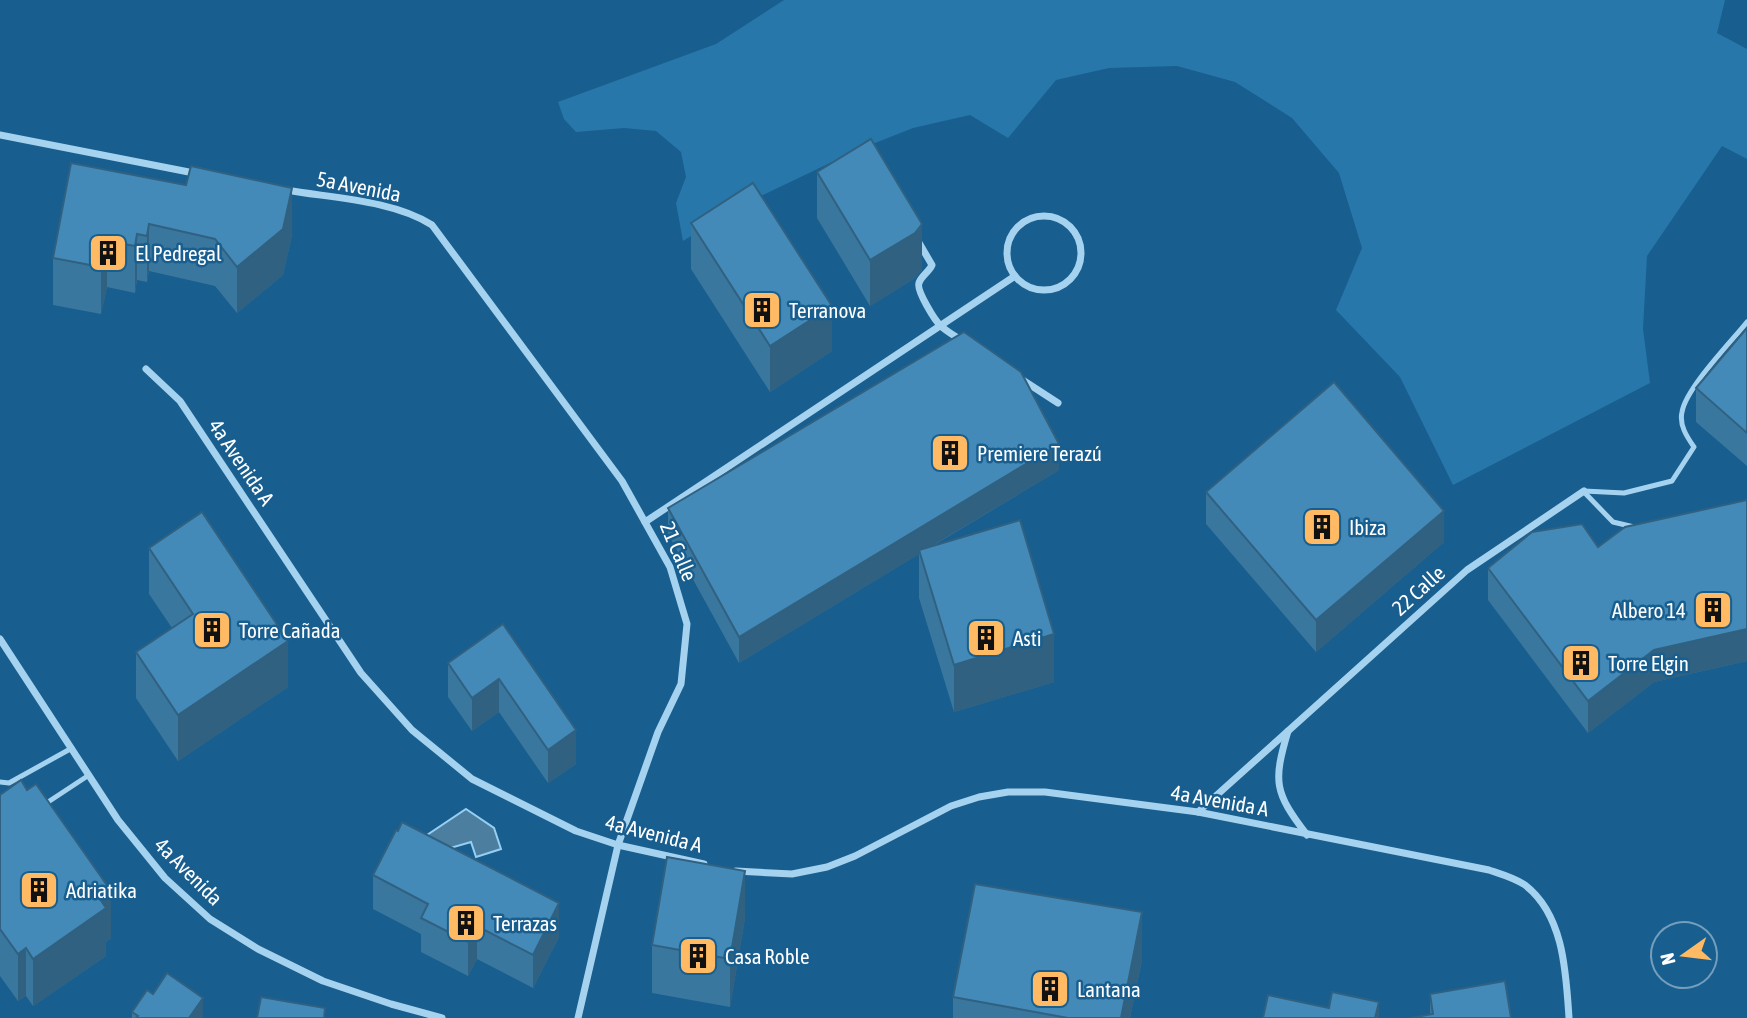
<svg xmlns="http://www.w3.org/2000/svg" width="1747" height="1018" viewBox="0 0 1747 1018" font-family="'Asap Condensed',sans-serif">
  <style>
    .green { fill: #2777ab }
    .water { fill: #4c7ea0; stroke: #97cff2; stroke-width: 2 }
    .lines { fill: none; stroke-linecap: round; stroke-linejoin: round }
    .service { stroke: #a5d2ef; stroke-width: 5 }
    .minor { stroke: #a5d2ef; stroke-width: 7 }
    .wall { fill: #3a779e }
    .shaded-wall { fill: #306181 }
    .building { fill: #448ab8; stroke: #306181; stroke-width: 2 }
    .labels { text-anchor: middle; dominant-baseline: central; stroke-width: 5; stroke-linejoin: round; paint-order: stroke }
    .street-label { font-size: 21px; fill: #fff; stroke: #185e8f }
    .poi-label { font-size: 21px; fill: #fff; stroke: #185e8f; text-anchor: start }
  </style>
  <rect width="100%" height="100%" fill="#185e8f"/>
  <polygon class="green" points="784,0 1725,0 1717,33 1747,49 1747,159 1722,146 1647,256 1643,329 1650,383 1453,485 1400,377 1336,310 1362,248 1339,173 1292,118 1235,82 1177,66 1109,68 1056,80 1008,138 970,115 913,128 855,151 740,206 683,241 676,203 686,177 681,152 656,131 624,128 576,132 564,119 558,102 716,44"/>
  <polygon class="water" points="466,809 494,828 501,849 476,857 471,842 447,849 427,835"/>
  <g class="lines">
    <g class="service">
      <path d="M1584,491l40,2 48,-12 22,-34c-7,-10 -15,-22 -12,-35 4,-24 49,-70 65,-90"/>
      <polyline points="1584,492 1613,522 1634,527"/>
      <polyline points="0,782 9,783 72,748"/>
      <polyline points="45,804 89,775"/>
    </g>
    <g class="minor">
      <polyline points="0,135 199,174"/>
      <path d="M286,190c45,8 107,10 146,35l190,256 48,86 17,57 -6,60 -23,48 -40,113 -40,173"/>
      <circle cx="1044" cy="253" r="37"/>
      <path d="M918,241l14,24c-3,7 -11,11 -13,18 -3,7 16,38 22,43 6,6 16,11 23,16"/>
      <polyline points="146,369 180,401 361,673 412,730 472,779 576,831 618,845 704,864"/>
      <polyline points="1021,379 1058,403"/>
      <polyline points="645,522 1015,276"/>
      <polyline points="0,639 118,820 165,878 210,919 258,949 323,981 391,1004 442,1018"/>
      <path d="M1288,731c-15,51 -14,61 19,104"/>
      <polyline points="1198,812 1467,570 1584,491"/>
      <path d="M736,871l56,3 35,-7 28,-11 96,-50 28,-9 29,-5h37l153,20 291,58c12,4 26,8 36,15 39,30 41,88 44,133"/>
    </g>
  </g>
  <g class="wall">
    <polygon points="71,163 292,235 283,275 237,313 215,286 149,271 147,282 137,280 135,293 107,287 101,314 53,305 53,258"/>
    <polygon points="817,172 922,270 915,278 870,306 817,218"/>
    <polygon points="691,223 832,351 770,392 691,269"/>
    <polygon points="1747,328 1747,466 1696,422 1696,388"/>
    <polygon points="1059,470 931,547 1054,682 954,712 919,598 919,554 739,663 668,534 668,508"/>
    <polygon points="1206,492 1444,542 1316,652 1206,524"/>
    <polygon points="1747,500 1747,661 1654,682 1588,733 1488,600 1488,568 1598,547"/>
    <polygon points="149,548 288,687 178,761 136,698 136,652 172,628 149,594"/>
    <polygon points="503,624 576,764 548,783 499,712 472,731 448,697 448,663"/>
    <polygon points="0,795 111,938 106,942 106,956 33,1006 26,996 18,1001 0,976"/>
    <polygon points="373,875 559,937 533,988 477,959 468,976 421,952 421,934 373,909"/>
    <polygon points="745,918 730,1007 652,993 652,945"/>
    <polygon points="1142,960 1130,1018 953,1018 953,997"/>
    <polygon points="153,994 203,1018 132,1018 132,1012"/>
    <polygon points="1430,994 1511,1018 1430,1014"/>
  </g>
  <g class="shaded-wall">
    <polygon points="292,188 292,235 283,275 237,313 237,267"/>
    <polygon points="149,224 149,271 147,282 147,236"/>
    <polygon points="922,224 922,270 915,278 870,306 870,260"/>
    <polygon points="137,234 137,280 135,293 135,246"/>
    <polygon points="107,241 107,287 101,314 101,267"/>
    <polygon points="832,306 832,351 770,392 770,346"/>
    <polygon points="1059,444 1059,470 920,553 919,550 919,554 739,663 739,637"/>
    <polygon points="1444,511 1444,542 1316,652 1316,620"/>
    <polygon points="1747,629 1747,661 1654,682 1588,733 1588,701 1654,650"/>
    <polygon points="1054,634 1054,682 954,712 954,665"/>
    <polygon points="288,641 288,687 178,761 178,715"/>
    <polygon points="499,679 499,712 472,731 472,698"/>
    <polygon points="576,730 576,764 548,783 548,750"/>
    <polygon points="745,871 745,918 730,1007 730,959"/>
    <polygon points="111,891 111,938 106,942 106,956 33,1006 33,959 100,899"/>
    <polygon points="559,903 559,937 533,988 533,955"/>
    <polygon points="1142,912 1142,960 1130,1018 1121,1018"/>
    <polygon points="477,926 477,959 468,976 468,942"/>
    <polygon points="26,948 26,996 18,1001 18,954"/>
    <polygon points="203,998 203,1018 189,1018"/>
    <polygon points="1379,1002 1379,1018 1375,1018"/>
  </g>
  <g class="building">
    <polygon points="871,139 922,224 915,233 870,260 817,172"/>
    <polygon points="71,163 186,185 191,166 292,188 283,229 237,267 215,239 149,224 147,236 137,234 135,246 107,241 101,267 53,258"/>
    <polygon points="753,183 832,306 770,346 691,223"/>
    <polygon points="1747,328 1747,433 1696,388"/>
    <polygon points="964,332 1021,372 1059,444 739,637 668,508"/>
    <polygon points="1334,382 1444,511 1316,620 1206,492"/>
    <polygon points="1747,500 1747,629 1654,650 1588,701 1488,568 1532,532 1582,524 1598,547 1625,527"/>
    <polygon points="202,512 288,641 178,715 136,652 193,614 149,548"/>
    <polygon points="1020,520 1054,634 954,665 919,550"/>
    <polygon points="503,624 576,730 548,750 499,679 472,698 448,663"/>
    <polygon points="21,780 27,790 36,784 111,891 100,899 106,908 33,959 26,948 18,954 0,929 0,795"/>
    <polygon points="402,822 559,903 533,955 477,926 468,942 421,918 428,904 373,875 396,830 398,831"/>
    <polygon points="667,857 745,871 730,959 652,945"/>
    <polygon points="975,884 1142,912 1121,1018 1068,1018 953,997"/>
    <polygon points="167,973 203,998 189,1018 136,1018 138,1016 132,1012 147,990 153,994"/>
    <polygon points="1505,981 1511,1018 1410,1018 1433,1014 1430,994"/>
    <polygon points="1332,992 1379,1002 1375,1018 1263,1018 1268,995 1329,1008"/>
    <polygon points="261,997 325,1008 324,1018 257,1018"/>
  </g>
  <defs>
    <g id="building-square" transform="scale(2.0125)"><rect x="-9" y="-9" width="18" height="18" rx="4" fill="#ffba63" stroke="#185e8f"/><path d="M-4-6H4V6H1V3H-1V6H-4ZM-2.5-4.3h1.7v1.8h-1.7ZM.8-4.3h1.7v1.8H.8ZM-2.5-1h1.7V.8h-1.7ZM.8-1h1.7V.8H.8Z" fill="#111"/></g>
  </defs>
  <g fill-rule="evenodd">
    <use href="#building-square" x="108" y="253"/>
    <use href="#building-square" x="762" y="310"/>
    <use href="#building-square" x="950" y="453"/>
    <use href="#building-square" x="1322" y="527"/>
    <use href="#building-square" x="1713" y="610"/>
    <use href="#building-square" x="212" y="630"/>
    <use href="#building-square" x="986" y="638"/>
    <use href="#building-square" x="1581" y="663"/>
    <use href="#building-square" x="39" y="890"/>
    <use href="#building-square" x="466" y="923"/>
    <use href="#building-square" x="698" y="956"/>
    <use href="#building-square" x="1050" y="989"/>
  </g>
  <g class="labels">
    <g class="street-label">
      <text transform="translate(359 186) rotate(11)">5a Avenida</text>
      <text transform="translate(242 462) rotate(56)">4a Avenida A</text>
      <text transform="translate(679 551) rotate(67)">21 Calle</text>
      <text transform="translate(1418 590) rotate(-42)">22 Calle</text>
      <text transform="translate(1220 800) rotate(10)">4a Avenida A</text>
      <text transform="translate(654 833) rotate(14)">4a Avenida A</text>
      <text transform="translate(189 871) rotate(45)">4a Avenida</text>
    </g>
    <g class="poi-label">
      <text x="135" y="253">El Pedregal</text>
      <text x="789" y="310">Terranova</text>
      <text x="977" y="453">Premiere Terazú</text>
      <text x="1349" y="527">Ibiza</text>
      <text x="1686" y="610" text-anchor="end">Albero 14</text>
      <text x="239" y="630">Torre Cañada</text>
      <text x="1013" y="638">Asti</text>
      <text x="1608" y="663">Torre Elgin</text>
      <text x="66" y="890">Adriatika</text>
      <text x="493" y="923">Terrazas</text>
      <text x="725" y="956">Casa Roble</text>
      <text x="1077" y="989">Lantana</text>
    </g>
  </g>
  <g transform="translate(1684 955) rotate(256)"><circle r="33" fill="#185e8f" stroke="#749ebc" stroke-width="2"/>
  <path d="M0-5L12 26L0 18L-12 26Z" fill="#ffba63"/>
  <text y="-10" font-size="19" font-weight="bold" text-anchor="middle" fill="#ffffff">N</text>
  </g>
</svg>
